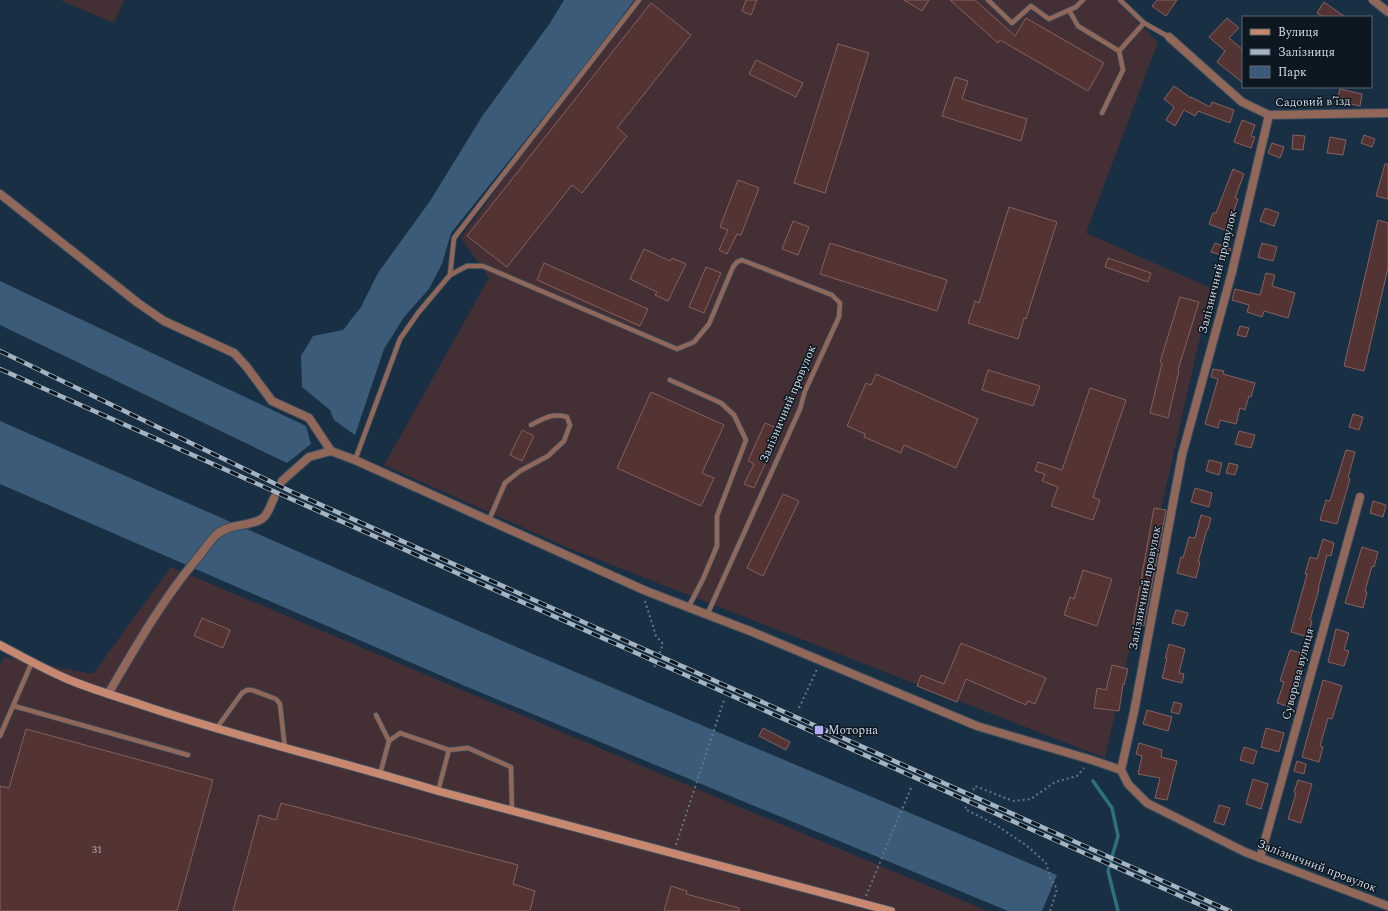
<svg xmlns="http://www.w3.org/2000/svg" width="1388" height="911" viewBox="0 0 1388 911" font-family="Spectral,serif">
  <style>
    .industrial { fill: #432f34 }
    .green { fill: #3b5b78 }
    .lines { fill: none; stroke-linecap: round; stroke-linejoin: round }
    .stream { stroke: #2e717c; stroke-width: 3.5 }
    .building { fill: #543433; stroke: #85615f }
    .street-tunnel { stroke: #344a5d; stroke-width: 8; stroke-dasharray: 8 4; stroke-linecap: butt }
    .lane-casing { stroke: #364c5e; stroke-width: 6 }
    .street-casing { stroke: #364c5e; stroke-width: 10 }
    .secondary-casing { stroke: #364c5e; stroke-width: 10 }
    .path { stroke: #627687; stroke-width: 2; stroke-dasharray: 2 3; stroke-linecap: butt }
    .lane { stroke: #916759; stroke-width: 4.5 }
    .street { stroke: #916759; stroke-width: 8 }
    .secondary { stroke: #c8876f; stroke-width: 8 }
    .rail-casing { stroke: #a4b4c3; stroke-width: 4.5 }
    .rail { stroke: #0d1720; stroke-width: 3; stroke-dasharray: 9; stroke-linecap: butt }
    .poi-dot { fill: #b5acf8; stroke: #0d1720; stroke-width: 1.5 }
    .labels { text-anchor: middle; dominant-baseline: central; stroke-width: 3; stroke-linejoin: round; paint-order: stroke }
    .number-label { font-size: 10px; fill: #b0b2bc }
    .street-label { font-size: 12px; fill: #cedce9; stroke: #0d1720 }
    .poi-label { font-size: 12px; fill: #cedce9; stroke: #0d1720; text-anchor: start }
  </style>
  <rect width="100%" height="100%" fill="#193044"/>
  <g class="industrial">
    <polygon points="60,0 124,0 114,23"/>
    <polygon points="632,0 1116,0 1158,42 1086,233 1211,288 1105,758 566,547 384,465 489,278 461,238"/>
    <polygon points="171,567 647,768 988,911 0,911 0,667 4,657 93,674"/>
  </g>
  <g class="green">
    <polygon points="564,0 634,0 605,40 536,127 451,233 442,264 429,289 404,317 384,349 355,435 334,420 330,410 302,387 301,356 313,336 343,330 361,307 378,273 430,201 483,115 550,23"/>
    <polygon points="0,281 306,426 311,444 287,463 0,325"/>
    <polygon points="0,421 521,649 1057,875 1042,911 1008,911 465,686 0,484"/>
  </g>
  <g class="lines">
    <polyline class="stream" points="1093,781 1112,808 1118,836 1108,871 1118,911"/>
  </g>
  <g class="building">
    <polygon points="746,0 757,0 751,15 742,11"/>
    <polygon points="904,0 929,0 922,11"/>
    <polygon points="950,0 975,0 1015,36 1026,18 1104,63 1088,91 1000,40 998,43"/>
    <polygon points="1157,0 1177,0 1166,16 1152,6"/>
    <polygon points="1324,2 1345,17 1323,17 1317,13"/>
    <polygon points="651,3 691,35 617,128 627,136 582,193 572,185 507,267 467,236"/>
    <polygon points="1227,18 1239,28 1229,38 1243,50 1243,83 1217,62 1225,51 1209,37"/>
    <polygon points="838,44 869,53 825,193 794,183"/>
    <polygon points="756,60 803,83 796,97 749,74"/>
    <polygon points="955,77 968,81 962,99 1027,119 1021,141 942,116"/>
    <polygon points="1174,86 1191,98 1191,97 1210,107 1212,102 1234,110 1230,123 1198,111 1195,116 1184,110 1175,126 1166,120 1174,107 1164,99"/>
    <polygon points="1340,89 1362,94 1360,106 1337,101"/>
    <polygon points="1242,120 1255,125 1251,136 1255,137 1251,148 1234,142"/>
    <polygon points="1293,135 1305,136 1303,150 1292,149"/>
    <polygon points="1364,135 1375,139 1372,147 1361,143"/>
    <polygon points="1330,137 1346,140 1343,155 1327,153"/>
    <polygon points="1272,143 1284,147 1280,158 1268,153"/>
    <polygon points="1385,164 1388,164 1388,199 1376,196"/>
    <polygon points="1233,169 1244,174 1235,198 1238,199 1227,231 1209,224 1213,213 1216,213"/>
    <polygon points="738,180 759,188 741,235 737,234 727,254 719,250 728,230 720,227"/>
    <polygon points="1009,207 1057,222 1026,319 1024,318 1018,339 968,323 975,301 979,303"/>
    <polygon points="1265,208 1279,213 1274,226 1260,221"/>
    <polygon points="1378,220 1388,223 1388,268 1364,371 1344,366"/>
    <polygon points="793,221 809,227 798,255 782,249"/>
    <polygon points="830,243 947,280 937,311 820,274"/>
    <polygon points="1215,243 1231,249 1227,257 1211,252"/>
    <polygon points="1262,243 1277,247 1273,261 1258,257"/>
    <polygon points="644,249 670,261 672,258 686,264 668,301 655,295 657,292 630,279"/>
    <polygon points="1108,258 1151,273 1148,282 1105,267"/>
    <polygon points="544,263 648,309 640,326 537,280"/>
    <polygon points="706,267 721,273 704,313 689,307"/>
    <polygon points="1266,273 1275,275 1272,286 1295,293 1288,318 1264,311 1262,317 1247,312 1249,305 1232,300 1235,289 1260,295"/>
    <polygon points="1180,297 1199,302 1178,370 1179,371 1168,418 1150,413 1162,363 1160,362"/>
    <polygon points="1240,326 1249,328 1246,337 1237,335"/>
    <polygon points="1213,369 1224,371 1223,374 1255,383 1251,397 1249,396 1245,410 1240,408 1236,424 1220,420 1218,428 1205,424 1218,379 1211,377"/>
    <polygon points="988,370 1040,386 1033,406 982,390"/>
    <polygon points="876,374 978,419 956,468 904,445 901,453 864,437 865,434 847,426 866,383 871,385"/>
    <polygon points="1090,388 1126,400 1093,497 1100,500 1093,520 1051,506 1058,487 1042,481 1045,474 1035,471 1038,462 1062,470"/>
    <polygon points="651,392 724,425 702,473 714,478 701,506 617,468"/>
    <polygon points="1353,414 1363,417 1359,430 1349,427"/>
    <polygon points="765,423 781,430 754,488 744,484 754,464 748,461"/>
    <polygon points="522,430 534,436 522,461 510,455"/>
    <polygon points="1239,431 1255,435 1251,448 1235,444"/>
    <polygon points="1346,450 1355,452 1348,478 1350,479 1337,524 1320,520 1326,500 1330,501"/>
    <polygon points="1209,460 1222,463 1219,475 1206,471"/>
    <polygon points="1229,463 1238,465 1235,475 1226,473"/>
    <polygon points="1195,488 1212,493 1209,507 1191,502"/>
    <polygon points="783,494 799,501 763,576 747,568"/>
    <polygon points="1373,501 1386,505 1383,517 1370,513"/>
    <polygon points="1154,508 1166,510 1144,626 1133,624"/>
    <polygon points="1201,515 1211,518 1208,529 1207,529 1198,562 1200,562 1196,578 1177,573 1181,557 1183,558 1189,537 1195,538"/>
    <polygon points="1323,539 1334,543 1331,556 1327,555 1318,589 1319,589 1310,620 1312,621 1308,637 1291,632 1307,574 1305,574 1310,557 1317,559"/>
    <polygon points="1362,547 1378,552 1374,567 1372,566 1365,591 1367,592 1363,608 1345,603"/>
    <polygon points="1083,570 1112,579 1097,626 1064,615 1070,597 1074,599"/>
    <polygon points="1176,610 1188,613 1184,626 1172,623"/>
    <polygon points="202,618 230,630 223,648 194,636"/>
    <polygon points="1336,629 1349,633 1344,650 1349,651 1344,666 1328,662"/>
    <polygon points="961,643 1046,678 1035,704 1028,701 1026,705 966,679 957,702 917,686 921,675 944,684"/>
    <polygon points="1169,644 1185,649 1179,673 1184,674 1182,683 1162,678 1167,658 1165,658"/>
    <polygon points="1290,650 1305,654 1299,677 1302,678 1300,687 1297,686 1291,707 1277,703 1284,682 1280,681"/>
    <polygon points="1112,665 1128,669 1124,685 1123,684 1119,711 1094,708 1097,688 1106,690"/>
    <polygon points="1323,680 1342,686 1332,719 1328,718 1320,746 1323,747 1319,762 1302,757"/>
    <polygon points="1174,702 1182,704 1179,714 1171,712"/>
    <polygon points="1147,710 1172,717 1168,731 1143,724"/>
    <polygon points="763,728 790,742 786,750 759,736"/>
    <polygon points="1266,728 1284,733 1279,752 1261,747"/>
    <polygon points="26,729 213,780 177,911 0,911 0,786 9,788"/>
    <polygon points="1139,743 1162,750 1161,757 1177,761 1167,800 1155,798 1160,778 1138,774 1142,756 1136,754"/>
    <polygon points="1244,747 1257,751 1253,764 1240,760"/>
    <polygon points="1297,761 1306,764 1304,774 1294,771"/>
    <polygon points="1253,779 1268,784 1261,809 1246,804"/>
    <polygon points="1298,780 1312,784 1301,823 1288,819 1296,793 1294,792"/>
    <polygon points="281,803 518,865 513,884 535,891 530,911 233,911 259,815 276,820"/>
    <polygon points="1219,805 1230,808 1224,825 1214,822"/>
    <polygon points="671,886 687,891 686,894 739,908 739,911 664,911"/>
  </g>
  <g class="lines">
    <polyline class="street-tunnel" points="274,498 282,481"/>
    <g class="lane-casing">
      <g id="lane">
        <polyline points="988,0 1012,23 1031,6 1049,19 1076,7 1083,0"/>
        <polyline points="1120,0 1144,23 1169,37"/>
        <polyline points="1069,10 1078,26 1119,51 1123,70 1102,113"/>
        <polyline points="1119,51 1144,23"/>
        <polyline points="450,275 467,266 483,266 677,349 694,342 709,324 733,267 737,262 742,260 832,295 840,303 839,317 805,391 800,409 707,615"/>
        <polyline points="670,380 721,403 734,415 746,440 717,516 717,546 703,579 688,608"/>
        <polyline points="355,460 400,339 418,313 450,275 454,238 639,0"/>
        <path d="M489,520l16,-37 15,-12 28,-15 16,-15 6,-16 -3,-8c-16,-4 -22,1 -36,8"/>
        <polyline points="14,706 188,755"/>
        <polyline points="376,715 389,741"/>
        <polyline points="216,729 242,693 247,690 252,690 276,699 280,704 285,749"/>
        <polyline points="0,736 32,662"/>
        <polyline points="380,774 389,741 400,733 449,750"/>
        <polyline points="438,791 449,750 468,748 511,767 512,810"/>
      </g>
    </g>
    <g class="street-casing">
      <g id="street">
        <polyline points="1373,0 1388,12"/>
        <polyline points="1169,37 1242,102 1269,115 1388,113"/>
        <polyline points="1269,115 1232,272 1182,455 1134,712 1121,770 1128,784 1147,803 1245,852 1388,906"/>
        <polyline points="0,194 138,303 164,321 234,353 246,366 272,401 309,418 331,451"/>
        <polyline points="282,481 309,457 331,451 355,460 646,591 750,631 977,726 1092,760 1121,770"/>
        <path d="M108,694c27,-46 53,-92 87,-133 7,-8 13,-18 21,-26 14,-13 38,-8 48,-18 5,-5 7,-13 10,-19"/>
        <polyline points="1260,858 1360,497"/>
      </g>
    </g>
    <g class="secondary-casing">
      <path id="secondary" d="M0,645c21,11 42,23 65,33 25,11 51,18 77,27 97,33 198,56 296,86l453,120"/>
    </g>
    <g class="path">
      <polyline points="645,601 656,636 663,644 654,668"/>
      <polyline points="799,708 817,669"/>
      <polyline points="676,845 724,700"/>
      <polyline points="866,896 911,788"/>
      <polyline points="1050,911 1057,889 1050,877 1046,863 1026,845 996,825 965,809 975,786 1013,801 1031,799 1055,782 1077,776 1084,768"/>
    </g>
    <use href="#lane" class="lane"/>
    <use href="#street" class="street"/>
    <use href="#secondary" class="secondary"/>
    <g class="rail-casing">
      <g id="rail">
        <polyline points="0,351 290,491 1230,911"/>
        <polyline points="0,369 1214,911"/>
      </g>
    </g>
    <use href="#rail" class="rail"/>
  </g>
  <rect class="poi-dot" x="814" y="725" width="10" height="10" rx="2"/>
  <g class="labels">
    <g class="number-label">
      <text x="97" y="850">31</text>
    </g>
    <g class="street-label">
      <text transform="translate(1313 102) rotate(-1)">Садовий в’їзд</text>
      <text transform="translate(1218 272) rotate(-76)">Залізничний провулок</text>
      <text transform="translate(788 404) rotate(-67)">Залізничний провулок</text>
      <text transform="translate(1145 588) rotate(-79)">Залізничний провулок</text>
      <text transform="translate(1298 674) rotate(-75)">Суворова вулиця</text>
      <text transform="translate(1317 866) rotate(21)">Залізничний провулок</text>
    </g>
    <g class="poi-label">
      <text x="828" y="730">Моторна</text>
    </g>
  </g>
  <rect x="1242" y="16" width="130" height="72" fill="#0d1720" stroke="#5a6670"/>
  <rect x="1250" y="29" width="20" height="6" fill="#c8876f" stroke="#5a6670"/>
  <text x="1278" y="36" font-size="12" fill="#cedce9">Вулиця</text>
  <rect x="1250" y="49" width="20" height="6" fill="#a4b4c3" stroke="#5a6670"/>
  <text x="1278" y="56" font-size="12" fill="#cedce9">Залізниця</text>
  <rect x="1250" y="66" width="20" height="12" fill="#3b5b78" stroke="#5a6670"/>
  <text x="1278" y="76" font-size="12" fill="#cedce9">Парк</text>
</svg>
